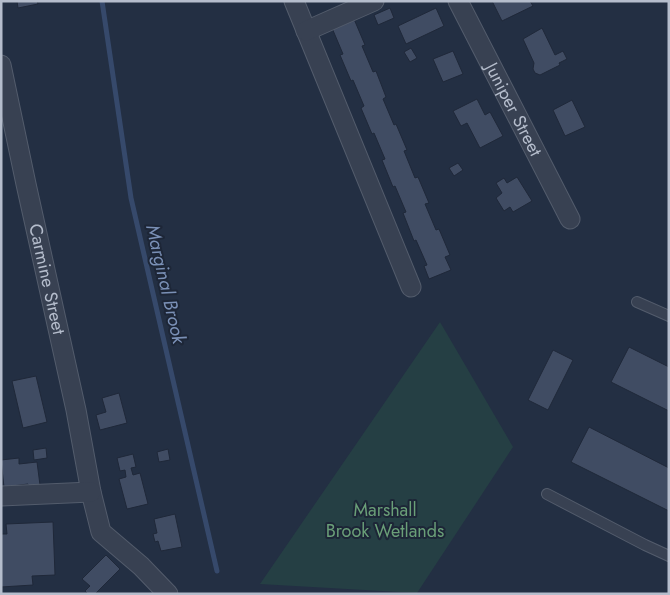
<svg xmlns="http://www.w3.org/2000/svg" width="670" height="595" viewBox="0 0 670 595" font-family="Jost,sans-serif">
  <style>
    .green { fill: #253f44 }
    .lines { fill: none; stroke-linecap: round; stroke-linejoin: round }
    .stream { stroke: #36496b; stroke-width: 5 }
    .building { fill: #404c63; stroke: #1f2839 }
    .lane-casing { stroke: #535c6c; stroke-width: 12 }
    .street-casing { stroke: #535c6c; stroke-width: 21 }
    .lane { stroke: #384152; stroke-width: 10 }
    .street { stroke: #384152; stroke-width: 19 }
    .labels { text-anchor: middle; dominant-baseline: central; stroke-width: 4; stroke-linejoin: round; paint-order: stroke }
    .street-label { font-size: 18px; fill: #b5bdcc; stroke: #1d2637 }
    .park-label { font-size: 18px; fill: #6a9f78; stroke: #1d2637 }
    .water-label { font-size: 19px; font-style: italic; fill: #7a90b6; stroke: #1d2637 }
  </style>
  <rect width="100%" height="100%" fill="#232f43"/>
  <polygon class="green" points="440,322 513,447 417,593 260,584"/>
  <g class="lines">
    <polyline class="stream" points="102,1 131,198 217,571"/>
  </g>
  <g class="building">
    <polygon points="17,1 37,1 38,4 18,8"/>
    <polygon points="492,1 530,1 533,6 502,21"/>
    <polygon points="390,8 394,18 378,25 374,15"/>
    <polygon points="436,8 444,26 406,44 398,26"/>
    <polygon points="354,19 365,45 362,46 373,72 376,71 386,97 383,99 394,125 396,124 407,150 404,151 415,178 418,177 429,203 425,204 436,230 439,229 450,255 445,257 451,270 429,279 424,266 427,265 416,240 414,241 403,213 406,212 395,186 393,187 382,160 385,159 374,133 372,134 361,108 364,106 353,80 351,81 340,55 343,54 332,28"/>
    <polygon points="542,28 555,55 563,51 567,59 559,63 560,65 540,75 535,73 533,69 534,63 523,39"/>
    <polygon points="411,48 417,58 410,62 404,52"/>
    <polygon points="453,51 463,74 443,82 433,59"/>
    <polygon points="477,99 485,115 490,112 503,136 480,148 467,123 461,126 453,111"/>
    <polygon points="572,100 585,127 565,136 553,110"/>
    <polygon points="458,163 463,170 454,176 449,168"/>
    <polygon points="517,177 532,201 513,212 510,207 504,211 496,198 502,193 496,183 504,178 507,183"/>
    <polygon points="629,347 669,367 669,411 611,382"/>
    <polygon points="553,350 573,360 548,410 528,400"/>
    <polygon points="36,376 47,422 23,428 12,381"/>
    <polygon points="119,393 127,423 100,430 96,415 106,412 102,398"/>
    <polygon points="589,427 669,468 669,511 571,462"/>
    <polygon points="46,448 47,458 34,460 33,450"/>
    <polygon points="168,449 170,460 159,462 157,452"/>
    <polygon points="133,454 136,467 131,468 133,475 140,473 148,504 127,509 119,479 126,477 125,470 120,471 117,458"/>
    <polygon points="19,458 19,464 37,462 40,485 29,487 28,484 4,487 1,460"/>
    <polygon points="175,514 182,547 161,551 158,541 155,542 153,534 157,533 154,519"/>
    <polygon points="53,522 55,575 32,576 33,585 1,587 1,534 7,534 6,524"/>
    <polygon points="106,555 120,569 95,594 88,594 85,591 90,586 82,579"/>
  </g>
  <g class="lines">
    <g class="lane-casing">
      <g id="lane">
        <polyline points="637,302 669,316"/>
        <polyline points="547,494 645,545 669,556"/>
      </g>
    </g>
    <g class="street-casing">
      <g id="street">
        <polyline points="294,1 411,287"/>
        <path id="s1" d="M458,1l112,218"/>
        <polyline points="306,31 374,1"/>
        <path id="s2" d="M1,65l25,119 50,226 15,82 10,40 40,34 27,28"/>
        <polyline points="1,496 91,492"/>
      </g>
    </g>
    <use href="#lane" class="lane"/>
    <use href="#street" class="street"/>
  </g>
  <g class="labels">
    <g class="street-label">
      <text stroke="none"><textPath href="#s1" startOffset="122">Juniper Street</textPath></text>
      <text stroke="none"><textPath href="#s2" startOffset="219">Carmine Street</textPath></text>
    </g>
    <g class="park-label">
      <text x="385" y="510">Marshall<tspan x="385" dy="21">Brook Wetlands</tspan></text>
    </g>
    <g class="water-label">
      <text transform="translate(166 284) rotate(77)">Marginal Brook</text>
    </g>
  </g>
  <rect width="670" height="595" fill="none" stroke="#b5bdcc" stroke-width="5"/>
</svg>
